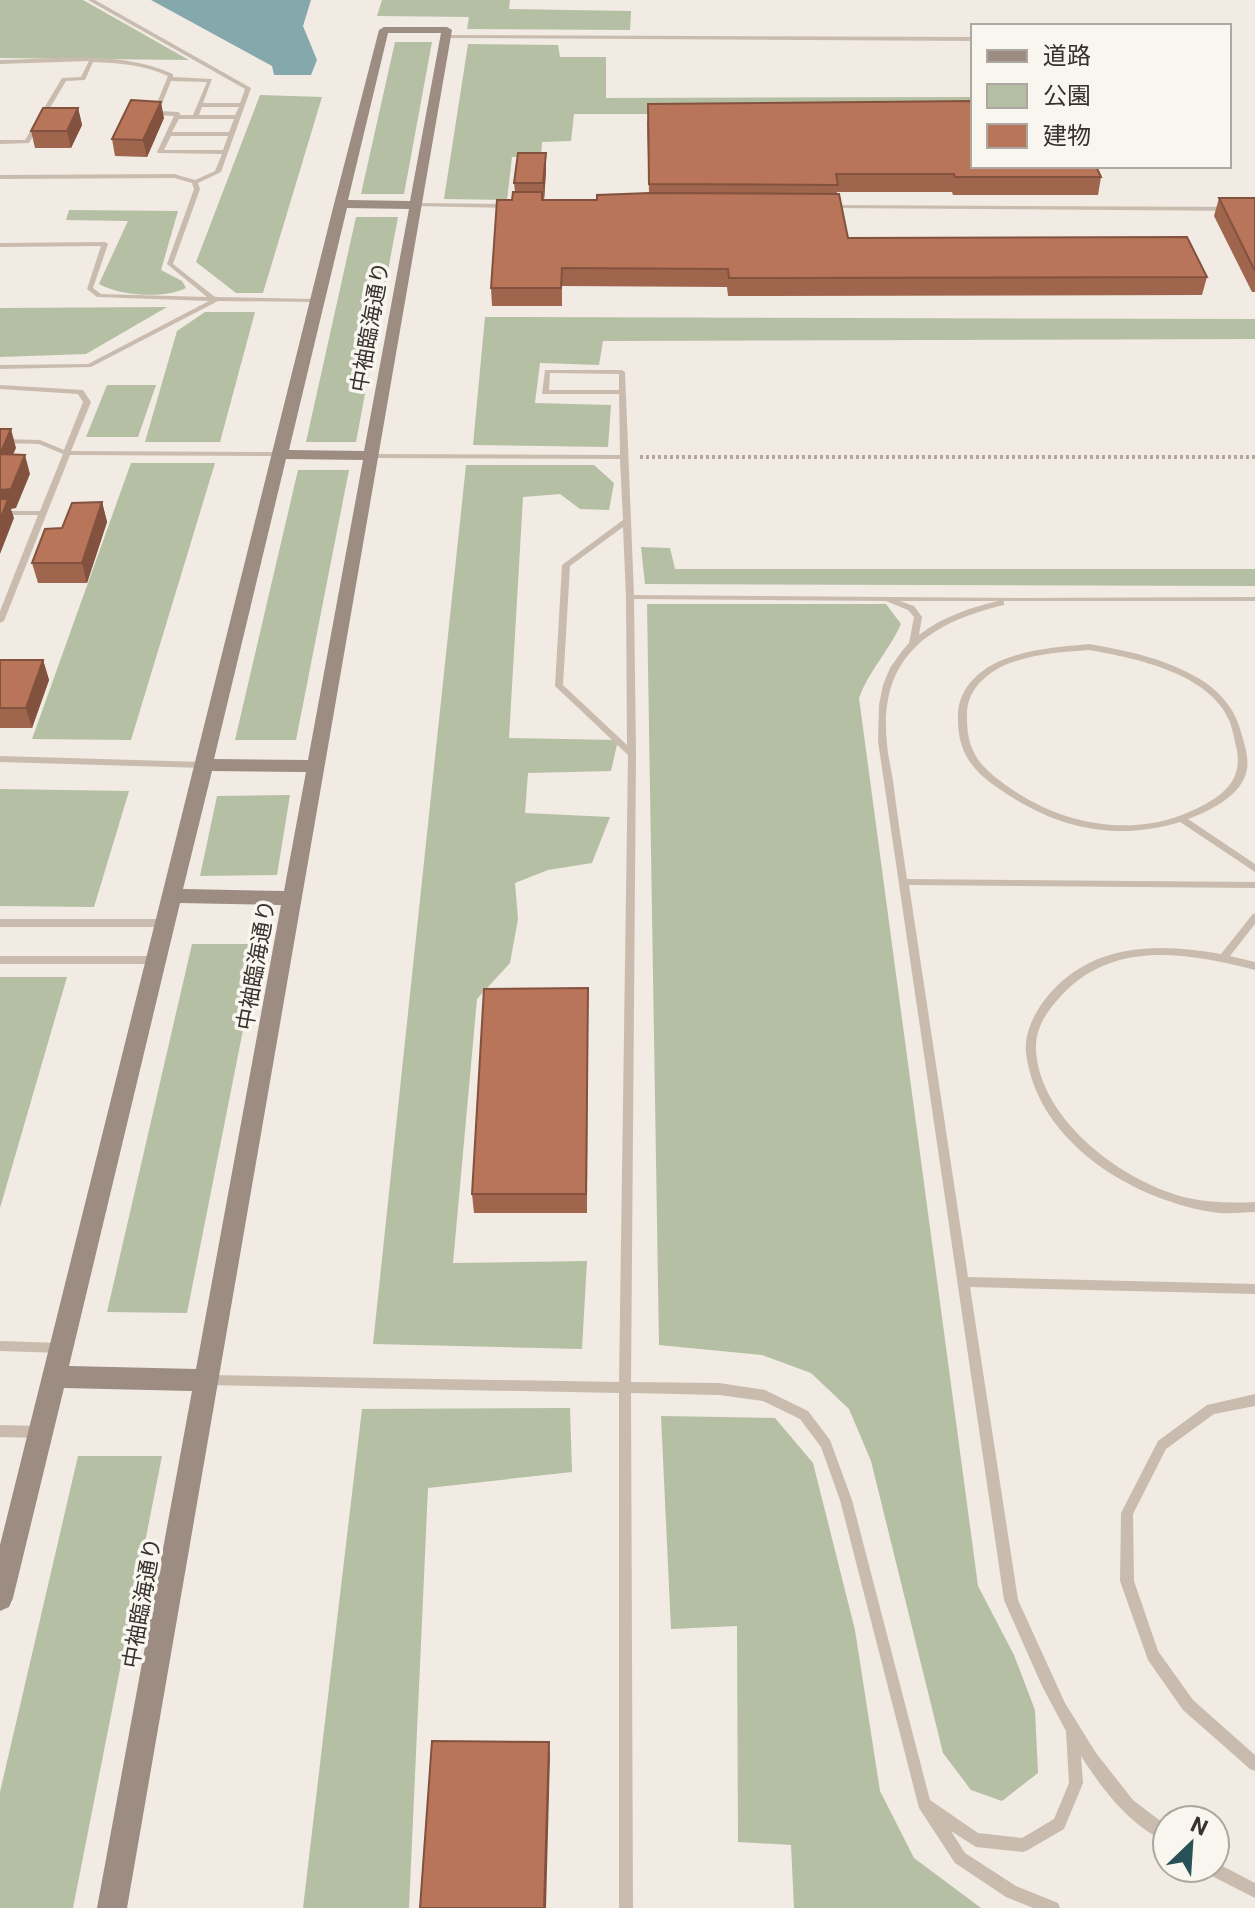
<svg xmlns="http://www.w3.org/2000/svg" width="1255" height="1908" viewBox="0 0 1255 1908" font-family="Roboto,'Noto Sans JP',sans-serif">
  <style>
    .green { fill: #b5bfa4 }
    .water { fill: #85a8ac }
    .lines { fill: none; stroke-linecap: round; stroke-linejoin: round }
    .path { stroke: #b4a69a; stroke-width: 4; stroke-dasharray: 3 3; stroke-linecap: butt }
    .lane { fill: #c9bcaf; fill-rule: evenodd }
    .secondary { fill: #9c8c81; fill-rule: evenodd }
    .wall { fill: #9f654d }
    .shaded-wall { fill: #82523e }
    .building { fill: #b97559; stroke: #82523e; stroke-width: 2 }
    .labels { text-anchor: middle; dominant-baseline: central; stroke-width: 7; stroke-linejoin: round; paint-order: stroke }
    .street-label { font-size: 22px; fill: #39312d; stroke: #f9f5ef }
  </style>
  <rect width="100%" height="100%" fill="#f1ebe3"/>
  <g class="green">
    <polygon points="0,0 83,0 189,60 0,58"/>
    <polygon points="382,0 510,0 509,9 631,11 630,30 467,29 469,17 377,16"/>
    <polygon points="395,42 432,42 404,194 361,194"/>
    <polygon points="468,44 558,45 560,57 606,57 606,98 973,97 973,114 574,114 571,141 542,142 541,157 512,157 507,200 444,199"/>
    <polygon points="260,95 322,97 263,293 236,293 196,262"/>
    <path d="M69,210l109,1 -17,59 21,11 4,7c-22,11 -66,8 -87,-4l29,-63 -62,-1z"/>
    <polygon points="356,217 398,217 356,442 306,442"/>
    <polygon points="167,307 86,354 0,357 0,308"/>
    <polygon points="205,312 255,312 220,442 145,442 177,331"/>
    <polygon points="485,317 1255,319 1255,339 603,341 599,365 540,363 535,403 611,405 608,447 473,445"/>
    <polygon points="107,385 156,385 138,437 86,437"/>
    <polygon points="131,463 215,463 131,740 32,739"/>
    <polygon points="466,465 594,465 614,483 609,510 580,509 560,494 523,497 509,738 618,740 611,771 528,773 525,813 610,817 592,863 548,870 515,883 518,919 510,963 477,999 453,1263 587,1261 582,1349 373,1344"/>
    <polygon points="298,470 349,470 296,740 235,740"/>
    <polygon points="641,547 670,548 675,569 1255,569 1255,586 645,584"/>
    <path d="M647,604h239l15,20c-12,27 -32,46 -42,74l119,888 36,69 21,55 3,63 -36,28 -31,-11 -28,-37 -72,-292 -22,-52 -38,-36 -49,-18 -103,-10z"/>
    <polygon points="0,789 129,791 94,907 0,906"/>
    <polygon points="290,795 277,875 200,876 217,796"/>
    <polygon points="192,944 260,944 187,1313 107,1312"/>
    <polygon points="0,977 67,977 0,1208"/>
    <polygon points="570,1408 572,1472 428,1488 409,1908 303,1908 362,1409"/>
    <polygon points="661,1416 775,1418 813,1463 855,1630 880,1791 914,1858 981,1908 794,1908 791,1845 738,1842 737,1626 671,1629"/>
    <polygon points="78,1456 162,1456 73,1908 0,1908 0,1792"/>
  </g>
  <polygon class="water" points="151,0 311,0 303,26 317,60 311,75 274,75 272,66"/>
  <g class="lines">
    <polyline class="path" points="640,457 1255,457"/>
    <g class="lane">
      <path d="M88,0h7l156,88 -30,84 -23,11 2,6 -27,75 42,33 101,2 3,2 -1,1 -100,-1 -127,66 -91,2v-4l88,-1 121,-63 -112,-4 -10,-8 14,-43 -101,1v-4l105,-1 3,2 -15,44 8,6 106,3 -40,-33 27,-75 -2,-6 -18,-5 -174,1v-4l174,-1 21,6 20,-9 7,-17 -64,-1 -1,-1 17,-36 -18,-1 -3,-2 15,-37c-24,-11 -48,-13 -75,-14l-8,18 -19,1 -37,62 -29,1v-4h25l37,-62 19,-1 8,-16 -89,3v-4c57,-1 120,-10 173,14v3l39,2 -9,24h37l5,-14zM171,81l36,1 -14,33h-13v-2l-2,-1 -19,-1zM202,107h37l-4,8h-36zM179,119h55l-5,13h-57zM171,136h57l-5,14h-59z"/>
      <polygon points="446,35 973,37 973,41 444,38 443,37"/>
      <polygon points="416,203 510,204 513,206 510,208 414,206 414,204"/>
      <polygon points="830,205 1255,207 1255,211 828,208 828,206"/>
      <path d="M545,370h77l3,2 9,223 390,3 231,-1v4h-251v4c-76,18 -126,53 -117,139 1,12 4,24 6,37 4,32 9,65 14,98l348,3v6l-346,-3 59,392 287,7v10l-285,-7 48,313 47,103 31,50 37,47 34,26v16c-37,-16 -65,-53 -86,-86l2,27 -19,46 -36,21 -5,2 -47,-5 -25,-16 14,22 51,33 42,17 2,5h-27l-27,-11 -51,-34 -36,-55 -79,-308 -19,-53 -21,-28 -37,-18 -44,-6 -88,-2 2,515h-14v-515l-411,-8 -4,-1 -2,-4 2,-4 4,-1 411,7 9,-627 -73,-69 7,-121 61,-45 -3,-61 -249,-1 -4,-2 4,-2 249,1 -1,-61h-77zM550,373l69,1v16h-70zM623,527l3,70 1,148 -64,-60 7,-119zM634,599l252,2 22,9 6,7 -5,26 -7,8 -12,17 -7,17 -4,20 -1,36 126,859 38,86 24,45 3,52 -15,36 -32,19 -44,-5 -48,-33 -78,-300 -22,-60 -22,-29 -43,-21 -46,-7 -88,-1 5,-628zM900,601h98c-29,7 -56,16 -79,34l3,-18 -8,-11z"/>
      <polygon points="0,385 83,390 91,402 71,451 279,452 283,454 279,456 70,455 4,621 0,623 0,611 38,515 0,515 0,511 40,511 63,454 39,444 0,443 0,439 40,440 64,450 83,402 78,394 0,389"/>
      <path d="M1089,644c40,7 83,16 117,39 17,12 30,29 35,49 3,11 8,25 6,37 -4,26 -37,42 -59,50l67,45v8l-75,-50c-65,20 -125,6 -179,-32 -29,-19 -44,-38 -43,-74 0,-26 19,-45 42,-55 27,-12 59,-14 89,-17zM1089,650c46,8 121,23 141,72 3,9 5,20 7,29 6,34 -21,49 -48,61 -59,26 -128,12 -179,-24 -30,-21 -44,-35 -43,-74 0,-23 18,-40 38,-49 26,-11 56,-13 84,-15z"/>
      <polygon points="0,756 203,762 208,765 203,768 0,762"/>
      <path d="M1255,913v11l-25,32 25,6v8c-67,-17 -142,-31 -194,26 -14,15 -26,32 -25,54 4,71 88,133 152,148 23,5 44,5 67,4v10c-12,0 -25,2 -36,1 -84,-11 -182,-70 -193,-160 -2,-18 7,-37 17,-51 44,-59 112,-60 178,-48l31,-39z"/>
      <polygon points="0,919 164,919 169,923 164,927 0,927"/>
      <polygon points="0,956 155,956 160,960 155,964 0,964"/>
      <polygon points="0,1341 61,1343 65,1344 67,1348 65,1352 61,1353 0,1351"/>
      <polygon points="1255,1394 1255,1406 1214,1414 1166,1449 1133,1514 1134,1581 1158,1651 1193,1700 1255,1755 1255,1771 1250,1769 1183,1710 1148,1660 1120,1581 1121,1513 1158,1441 1207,1405"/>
      <polygon points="0,1425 38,1426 42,1428 44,1432 42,1436 38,1438 0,1437"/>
      <polygon points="1215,1862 1255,1883 1255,1898 1206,1873 1204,1868 1215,1868"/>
    </g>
    <path class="secondary" d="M384,27h63l5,3 -325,1878h-30l95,-517 -128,-3 -51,210 -4,9 -9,4v-66l334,-1341 45,-174zM388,33h53l-31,168 -62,-1zM347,208l62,1 -45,242 -75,-1zM286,459l77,1 -55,300 -94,-1zM212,771l94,1 -22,119 -101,-2zM180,903l101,2 -85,464 -127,-3z"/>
  </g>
  <g class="wall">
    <polygon points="78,108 82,125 71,148 35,148 31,131"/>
    <polygon points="164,118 147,157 115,156 112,139"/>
    <polygon points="647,121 1101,177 1098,195 953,195 952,192 837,192 837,194 848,238 1207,277 1202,295 728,296 727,287 562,286 562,306 492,306 491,288 515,192 514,183 546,170 544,200 597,200 649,193"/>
    <polygon points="1219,198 1255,198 1255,292 1252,292 1214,216"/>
    <polygon points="102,502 107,522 87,583 38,583 32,563"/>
    <polygon points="0,660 43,660 49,680 32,728 0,728"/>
    <polygon points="588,1008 587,1213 474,1213 472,1194"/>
  </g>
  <g class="shaded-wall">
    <polygon points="161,102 164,118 147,157 143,140"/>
    <polygon points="78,108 82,125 71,148 67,131"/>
    <polygon points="546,153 546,170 544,201 543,183"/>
    <polygon points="11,429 16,448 5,473 0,454"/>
    <polygon points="25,455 30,474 16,508 11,509 14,518 0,554 0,490"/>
    <polygon points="102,502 107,522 87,583 82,563"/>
    <polygon points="43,660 49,680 32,728 26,708"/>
    <polygon points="549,1742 550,1756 546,1908 544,1908"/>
  </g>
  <g class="building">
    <polygon points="131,100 161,102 143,140 112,139"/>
    <polygon points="973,101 973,166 1096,166 1101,177 955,177 954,174 836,174 838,185 649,184 648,104"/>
    <polygon points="43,108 78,108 67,131 31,131"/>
    <polygon points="518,153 546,153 543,183 514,183"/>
    <polygon points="513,192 542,192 542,200 597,200 597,195 650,193 839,194 848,238 1187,237 1207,277 729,278 728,269 562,268 561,288 491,288 497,200 512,200"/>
    <polygon points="1219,198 1255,198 1255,271"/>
    <polygon points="0,429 11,429 0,454"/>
    <polygon points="0,454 25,455 11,489 0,490"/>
    <polygon points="0,499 8,499 0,520"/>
    <polygon points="102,502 82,563 32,563 45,529 62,528 72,503"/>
    <polygon points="0,660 43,660 26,708 0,708"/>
    <polygon points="588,988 586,1194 472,1194 484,989"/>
    <polygon points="432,1741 549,1742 544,1908 420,1908"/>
  </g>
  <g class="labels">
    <g class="street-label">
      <text transform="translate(370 327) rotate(-80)">中袖臨海通り</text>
      <text transform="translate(256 965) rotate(-80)">中袖臨海通り</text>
      <text transform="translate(142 1603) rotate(-80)">中袖臨海通り</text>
    </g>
  </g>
  <rect x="971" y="24" width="260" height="144" fill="#f9f5ef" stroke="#aca7a1" stroke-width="2"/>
  <rect x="987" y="50" width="40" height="12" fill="#9c8c81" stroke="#aca7a1" stroke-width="2"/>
  <text x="1043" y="64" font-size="24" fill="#39312d">道路</text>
  <rect x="987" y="84" width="40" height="24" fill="#b5bfa4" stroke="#aca7a1" stroke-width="2"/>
  <text x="1043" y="104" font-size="24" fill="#39312d">公園</text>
  <rect x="987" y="124" width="40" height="24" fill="#b97559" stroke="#aca7a1" stroke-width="2"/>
  <text x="1043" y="144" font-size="24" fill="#39312d">建物</text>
  <g transform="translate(1191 1844) rotate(25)"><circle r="38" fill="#f9f5ef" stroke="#aca7a1" stroke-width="2"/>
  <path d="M0-6L14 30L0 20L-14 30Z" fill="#265156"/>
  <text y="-12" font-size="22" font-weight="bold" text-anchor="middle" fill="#39312d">N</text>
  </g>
</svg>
